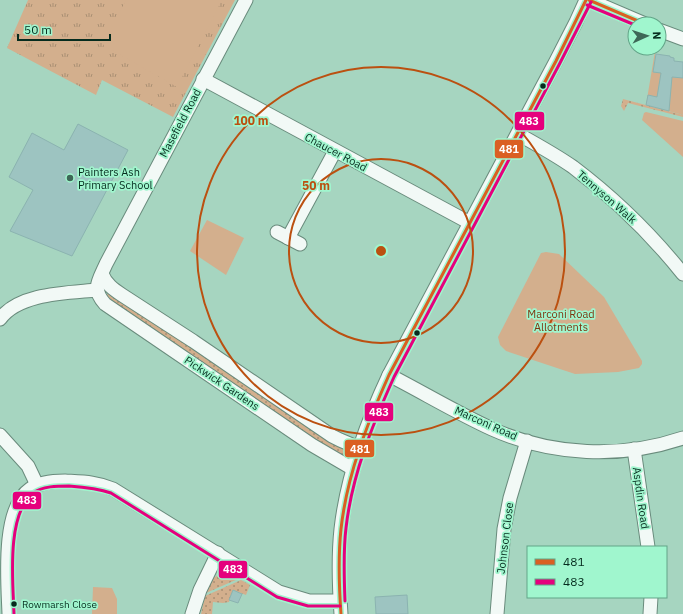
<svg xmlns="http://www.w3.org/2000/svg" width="683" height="614" viewBox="0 0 683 614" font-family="'IBM Plex Sans',sans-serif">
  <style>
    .grass { fill: url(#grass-dots) }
    .park { fill: url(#park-tufts) }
    .garden { fill: #d3af8d }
    .building { fill: #9dc4c1; stroke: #8bb3b0 }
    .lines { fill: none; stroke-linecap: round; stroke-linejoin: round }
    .street-casing { stroke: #698b7c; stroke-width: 15 }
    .street { stroke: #f2f9f6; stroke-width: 13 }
    .bus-1-casing { stroke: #a0f6ce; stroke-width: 6 }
    .bus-2-casing { stroke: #a0f6ce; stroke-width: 6 }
    .bus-1 { stroke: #da5f22; stroke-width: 3 }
    .bus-2 { stroke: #e5007d; stroke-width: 3 }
    .ring { fill: none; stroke: #bb5010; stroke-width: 2 }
    .bus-dot { fill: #062c1e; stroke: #a0f6ce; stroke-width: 1.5 }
    .poi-dot { fill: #3e6757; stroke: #a0f6ce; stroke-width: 1.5 }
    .labels { text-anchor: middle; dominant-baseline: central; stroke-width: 3.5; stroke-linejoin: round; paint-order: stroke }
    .bus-label { font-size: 10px; fill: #062c1e; stroke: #a0f6ce; text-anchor: start }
    .street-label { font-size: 11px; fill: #062c1e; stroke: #a0f6ce }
    .poi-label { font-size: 11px; fill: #062c1e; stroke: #a0f6ce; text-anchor: start }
    .park-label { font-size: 11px; fill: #7e3510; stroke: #a0f6ce }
    .centre { fill: #bb5010; stroke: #a0f6ce; stroke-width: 2 }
    .ring-label { font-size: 12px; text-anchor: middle; font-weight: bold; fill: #bb5010; stroke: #a0f6ce; stroke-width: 3.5; stroke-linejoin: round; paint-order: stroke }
    .line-badge { stroke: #a0f6ce; stroke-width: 1.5 }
    .badge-label { font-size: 11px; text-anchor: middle; font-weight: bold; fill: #fff }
  </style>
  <defs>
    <pattern id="grass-dots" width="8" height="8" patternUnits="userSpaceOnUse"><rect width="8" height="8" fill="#d3af8d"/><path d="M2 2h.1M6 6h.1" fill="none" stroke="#a98f73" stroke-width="1.8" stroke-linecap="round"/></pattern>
    <pattern id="park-tufts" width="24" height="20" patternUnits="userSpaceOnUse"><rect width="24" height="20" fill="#d3af8d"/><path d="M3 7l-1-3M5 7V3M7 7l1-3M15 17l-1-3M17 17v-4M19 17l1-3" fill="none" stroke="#a98f73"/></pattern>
  </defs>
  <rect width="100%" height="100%" fill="#a6d5c0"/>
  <g class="grass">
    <polygon points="623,99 683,115 683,117 628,103 624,111 621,106"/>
    <polygon points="109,292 346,451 342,462 103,300"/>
    <polygon points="222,573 229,573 238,579 206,593 213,578"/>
    <polygon points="241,580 250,585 246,595 233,590 229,602 223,603 213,602 212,614 201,614 205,596"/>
  </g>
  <polygon class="park" points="28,0 235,0 173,117 102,80 96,95 7,48"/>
  <g class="garden">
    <polygon points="126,0 222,0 177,87 103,45"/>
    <polygon points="655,51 656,51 653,72 661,73 675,62 674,77 683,78 683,115 646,105"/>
    <polygon points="646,112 683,121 683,157 642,120 644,113"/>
    <polygon points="207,220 244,238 226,275 190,251"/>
    <polygon points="546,252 559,254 604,297 642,361 642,364 639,368 618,372 575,374 506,351 500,345 498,337 541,253"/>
    <polygon points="93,587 112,588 117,599 117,614 92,614"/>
  </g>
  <g class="building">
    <polygon points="656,54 670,56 670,57 674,58 674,61 683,62 683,78 672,77 669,111 646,105 648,95 657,97 661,73 653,72"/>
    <polygon points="78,124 128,150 72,256 10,231 33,190 9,177 32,133 64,150"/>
    <polygon points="233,590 242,594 238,603 229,600"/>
    <polygon points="407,595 408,614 376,614 375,597"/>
  </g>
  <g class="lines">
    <g class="street-casing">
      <g id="street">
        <path d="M246,0l-140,264c-7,16 -15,25 -1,40l207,141 41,24"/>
        <polyline points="589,0 645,24"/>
        <polyline points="659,30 683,39"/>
        <polyline points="203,79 470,223"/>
        <path d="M518,134c18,10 38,21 55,33 41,31 78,67 110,107"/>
        <polyline points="277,232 300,244"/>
        <polyline points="288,238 335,151"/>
        <path d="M102,274c4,10 11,15 20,21l71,46 139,95 8,4 19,8"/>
        <path d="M0,319c19,-26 67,-26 97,-29"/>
        <path d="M389,375c35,18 68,38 103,54 60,27 129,30 191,9"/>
        <polyline points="0,435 28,466 37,485"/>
        <polyline points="634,449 648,547"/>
        <path d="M9,614c-1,-31 -8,-105 21,-125 10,-7 24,-8 35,-8 17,1 32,1 48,8l166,103 30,9h31"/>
        <polyline points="192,614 200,590 218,553"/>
        <path d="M341,614c-2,-28 -3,-57 0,-85 6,-54 25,-105 48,-154l167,-314 20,-39 10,-22"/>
        <polyline points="497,614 504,529 510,498 527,441"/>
        <polyline points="650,614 651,597"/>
      </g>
    </g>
    <use href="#street" class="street"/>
    <g class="bus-1-casing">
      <g id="bus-1">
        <polyline points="589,0 645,24"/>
        <path d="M341,614c-2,-28 -3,-57 0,-85 6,-54 26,-105 48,-154l167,-314 30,-61"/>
      </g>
    </g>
    <g class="bus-2-casing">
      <g id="bus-2">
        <polyline points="587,5 635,25"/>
        <path d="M345,601c-1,-25 -2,-49 1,-73 6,-53 26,-102 48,-151l166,-314 31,-61"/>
        <path d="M14,614c-1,-32 -8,-99 19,-121 9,-7 25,-7 36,-7 14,1 28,2 42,7l166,104 31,9h32"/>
      </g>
    </g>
    <use href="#bus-1" class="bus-1"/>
    <use href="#bus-2" class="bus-2"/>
  </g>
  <g class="ring">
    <circle cx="381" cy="251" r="92"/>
    <circle cx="381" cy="251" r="184"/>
  </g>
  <g class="bus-dot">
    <circle cx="543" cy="86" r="3.5"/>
    <circle cx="417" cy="333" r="3.5"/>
    <circle cx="14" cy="604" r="3.5"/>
  </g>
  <circle class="poi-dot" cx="70" cy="178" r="4"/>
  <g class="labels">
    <g class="bus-label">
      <text x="22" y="604">Rowmarsh Close</text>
    </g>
    <g class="street-label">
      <text transform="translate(180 123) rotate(-62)">Masefield Road</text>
      <text transform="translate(336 152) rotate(28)">Chaucer Road</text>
      <text transform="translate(607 197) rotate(41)">Tennyson Walk</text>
      <text transform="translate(222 383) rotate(34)">Pickwick Gardens</text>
      <text transform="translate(486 423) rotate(24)">Marconi Road</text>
      <text transform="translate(641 498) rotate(82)">Aspdin Road</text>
      <text transform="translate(505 538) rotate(-83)">Johnson Close</text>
    </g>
    <g class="poi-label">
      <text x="78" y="172">Painters Ash<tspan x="78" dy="13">Primary School</tspan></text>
    </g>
    <g class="park-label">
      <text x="561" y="314">Marconi Road<tspan x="561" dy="13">Allotments</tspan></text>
    </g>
  </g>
  <circle cx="381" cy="251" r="6" class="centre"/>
  <g class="ring-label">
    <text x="251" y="125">100 m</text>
    <text x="316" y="190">50 m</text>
  </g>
  <g class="line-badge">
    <rect x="514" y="111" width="31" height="20" rx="4" fill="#e5007d"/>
    <rect x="494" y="139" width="30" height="20" rx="4" fill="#da5f22"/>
    <rect x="364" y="402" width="30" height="20" rx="4" fill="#e5007d"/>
    <rect x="344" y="439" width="31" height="19" rx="4" fill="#da5f22"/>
    <rect x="12" y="491" width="30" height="19" rx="4" fill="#e5007d"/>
    <rect x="218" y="560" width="30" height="19" rx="4" fill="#e5007d"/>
  </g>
  <g class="badge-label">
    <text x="529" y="125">483</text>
    <text x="509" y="153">481</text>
    <text x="379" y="416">483</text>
    <text x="360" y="453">481</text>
    <text x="27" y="504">483</text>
    <text x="233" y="573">483</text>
  </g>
  <rect x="527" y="546" width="140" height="52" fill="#a0f6ce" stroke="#62a588"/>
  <rect x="535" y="559" width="20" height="6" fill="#da5f22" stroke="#62a588"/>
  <text x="563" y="566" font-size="12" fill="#062c1e">481</text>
  <rect x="535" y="579" width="20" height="6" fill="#e5007d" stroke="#62a588"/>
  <text x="563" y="586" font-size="12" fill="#062c1e">483</text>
  <g transform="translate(647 36) rotate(87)"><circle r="19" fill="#a0f6ce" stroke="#62a588"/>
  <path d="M0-3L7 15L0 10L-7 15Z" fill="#3e6757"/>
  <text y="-6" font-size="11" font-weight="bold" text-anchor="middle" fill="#062c1e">N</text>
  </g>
  <path d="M18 34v6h92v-6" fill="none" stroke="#062c1e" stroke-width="2"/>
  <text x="24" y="34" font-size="12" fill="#062c1e" stroke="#a0f6ce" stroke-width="3" paint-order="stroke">50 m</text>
</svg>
